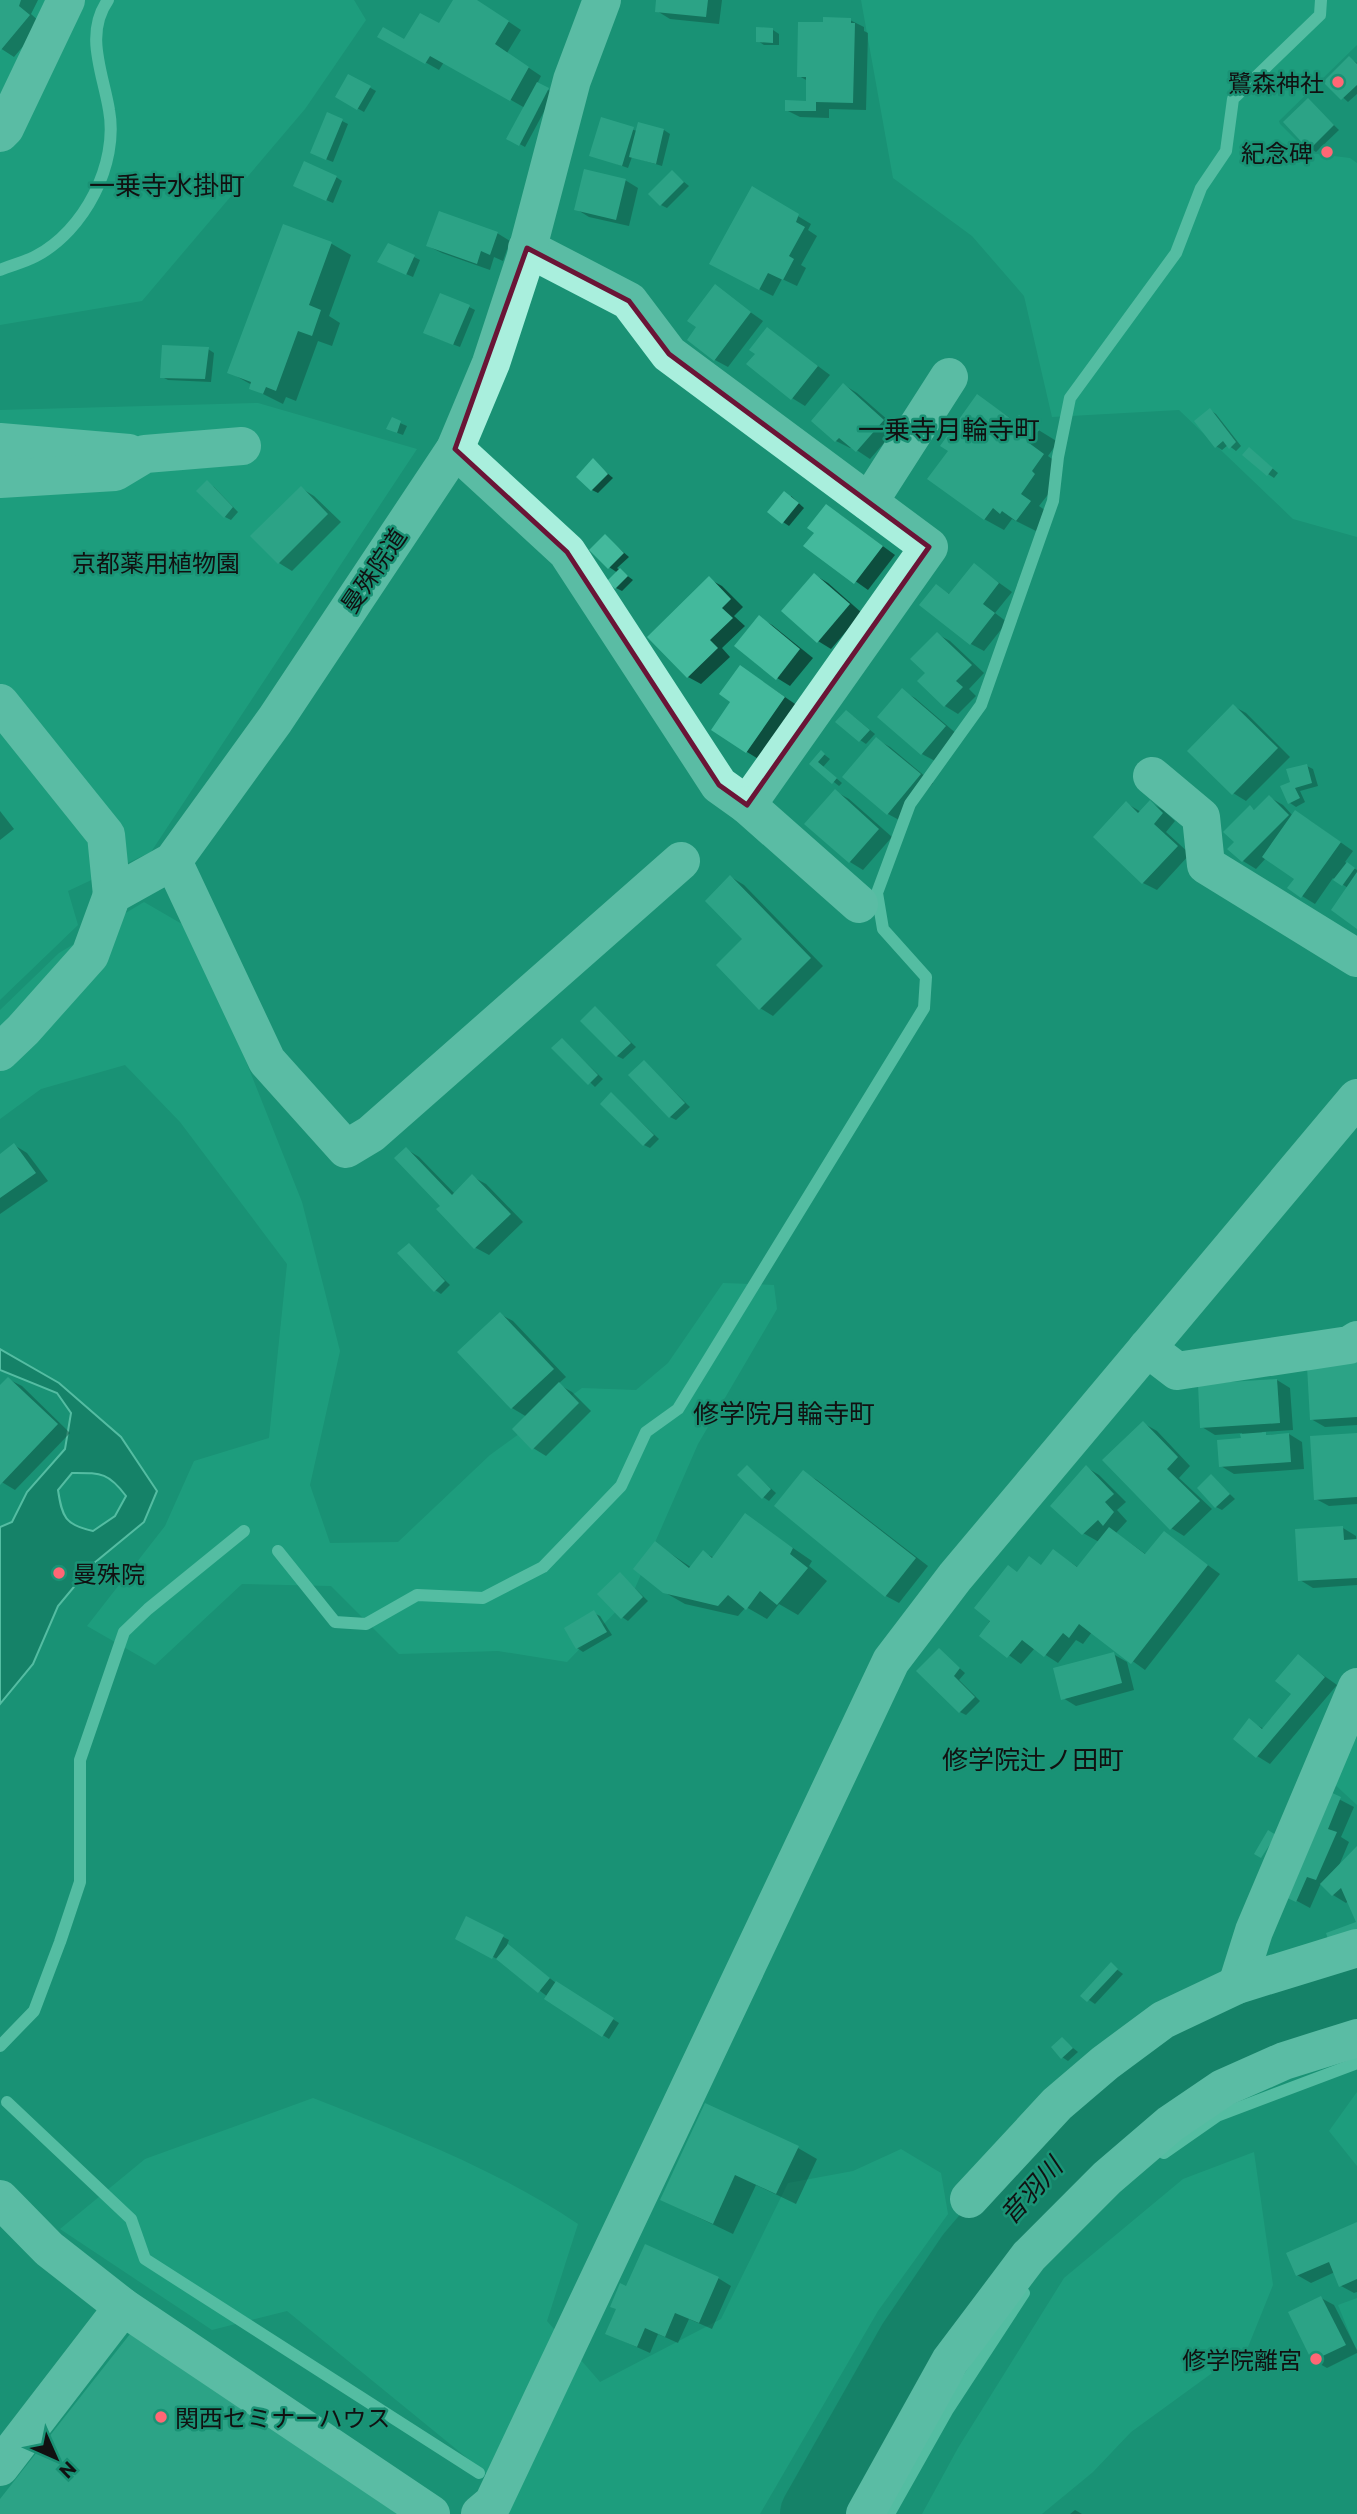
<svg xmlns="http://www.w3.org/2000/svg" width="1357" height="2514" viewBox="0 0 1357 2514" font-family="Commissioner,'Noto Sans JP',sans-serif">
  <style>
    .green { fill: #23ab88 }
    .water { fill: #116f5a; stroke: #9cf1da; stroke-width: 2; fill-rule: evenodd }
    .shadow { fill: #0007 }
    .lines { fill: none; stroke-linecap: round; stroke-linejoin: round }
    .stream { stroke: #9cf1da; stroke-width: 12 }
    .river { stroke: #116f5a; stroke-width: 72 }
    .building { fill: #43b99c }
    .minor { stroke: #a9efdd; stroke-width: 38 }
    .marked { fill: none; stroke: #6a1436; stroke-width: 5; stroke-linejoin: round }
    .poi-dot { fill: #ff6775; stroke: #1a9275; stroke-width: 2.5 }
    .labels { text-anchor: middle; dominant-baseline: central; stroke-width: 5; stroke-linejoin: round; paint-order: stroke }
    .poi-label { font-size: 24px; fill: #111; stroke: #1a9275; text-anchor: end }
    .park-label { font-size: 24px; fill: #111; stroke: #1a9275 }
    .street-label { font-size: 24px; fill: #111; stroke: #1a9275 }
    .neighbourhood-label { font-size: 26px; fill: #111; stroke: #1a9275 }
    .water-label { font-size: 26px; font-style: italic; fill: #111; stroke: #1a9275 }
  </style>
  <rect width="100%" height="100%" fill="#1a9275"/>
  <g class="green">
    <polygon points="0,0 354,0 366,20 305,109 142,301 0,325"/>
    <polygon points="861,0 1357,0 1357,45 1279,121 1280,124 1309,153 1350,158 1357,163 1357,537 1293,519 1179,410 1052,417 1024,296 972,236 893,178"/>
    <polygon points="258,403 417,449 151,852 68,891 78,925 0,1000 0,410"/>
    <polygon points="144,902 194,931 302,1202 340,1351 310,1485 330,1543 398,1542 490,1455 582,1388 636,1390 668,1363 723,1283 774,1285 777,1309 698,1444 632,1595 567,1662 498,1651 399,1654 331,1586 242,1584 155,1665 87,1626 165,1526 194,1461 269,1438 287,1264 180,1122 125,1065 41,1089 0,1119 0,1010 59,953"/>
    <polygon points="1357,1737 1357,1805 1331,1781"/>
    <polygon points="1357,2092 1357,2166 1329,2131"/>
    <path d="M313,2098c91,36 183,71 265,126l-31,97 53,61 121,-63 67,-136 65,-12 48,-22 40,24 7,41 -70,97 -118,203h-255l11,-16 -229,-187 -75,19 -152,-101 85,-70z"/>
    <polygon points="1254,2152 1273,2285 1248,2347 1131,2432 1093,2472 1042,2514 922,2514 958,2448 1064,2278 1183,2179"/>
    <polygon points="1357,2298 1357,2352 1338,2305"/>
  </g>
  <path class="water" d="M0,1349l59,34 62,54 36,54 -13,31 -51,42 -35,42 -25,58 -33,40v-177l12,-5 15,-30 38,-43 6,-36 -14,-20 -57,-23zM72,1473c29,0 36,-1 54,23l-11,20 -22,15c-28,-6 -31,-14 -35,-41z"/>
  <g class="shadow">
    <polygon points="0,0 38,0 31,14 42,24 14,57 0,48"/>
    <polygon points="456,0 476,0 521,30 507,53 541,76 537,84 554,93 525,147 509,138 525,108 444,62 439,70 379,36 404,41 440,25"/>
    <polygon points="658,0 722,0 719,24 670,19 657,11"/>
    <polygon points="850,20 864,27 864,31 868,33 866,110 829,109 829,118 800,117 786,110 808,102 808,81 799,76"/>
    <polygon points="773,30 779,34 779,45 764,45 758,41"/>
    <polygon points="1349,58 1357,63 1357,94 1348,102 1326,82"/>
    <polygon points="349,76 376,91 364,112 337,97"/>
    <polygon points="1308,100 1339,130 1316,152 1310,148"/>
    <polygon points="602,120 637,131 664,130 670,134 662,166 632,157 628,168 591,155"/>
    <polygon points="342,121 348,124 333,162 318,156"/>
    <polygon points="672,172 689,186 667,208 661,205"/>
    <polygon points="336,177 342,181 333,203 301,189"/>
    <polygon points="625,180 638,188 629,226 589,217 576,209"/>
    <polygon points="753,189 811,224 808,230 817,236 801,265 806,268 797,286 782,279 773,296 724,271"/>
    <polygon points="284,226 332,244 351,255 329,316 340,323 332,346 318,341 296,401 286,397 283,404 251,388 252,385 229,372"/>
    <polygon points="497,233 510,241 503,261 494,257 490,270 442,253 428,246"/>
    <polygon points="414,257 420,260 413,277 385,265"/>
    <polygon points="715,287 763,321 728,367 715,360 699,327"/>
    <polygon points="469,307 475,310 460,347 431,336"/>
    <polygon points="768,329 830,375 805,406 792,398 757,353"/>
    <polygon points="208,349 214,353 211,382 168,380 162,377"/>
    <polygon points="844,385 857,393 897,428 870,459 852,447 850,448 836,441 813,420"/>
    <polygon points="978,396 1016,422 1019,418 1058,442 1048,456 1063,467 1050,484 1054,487 1039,506 1049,513 1036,531 1012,519 1004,530 984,519 950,451"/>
    <polygon points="1210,410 1216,414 1241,446 1236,451 1228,445 1222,450 1216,446"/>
    <polygon points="393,420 407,426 403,435 395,432"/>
    <polygon points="1250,449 1278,473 1274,478 1268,474"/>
    <polygon points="593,461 613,478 598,493 592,490"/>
    <polygon points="213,486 238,512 231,520 225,517"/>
    <polygon points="301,488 314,496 341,522 292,571 279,563"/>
    <polygon points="791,496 804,508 789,526 783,522"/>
    <polygon points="839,514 895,555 868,590 806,546"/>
    <polygon points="605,536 629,557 617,568 633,580 622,591 616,588 618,573 609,567"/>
    <polygon points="974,565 1012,592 995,613 1007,622 984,651 971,644 936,586 951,595"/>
    <polygon points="815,575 828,583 862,613 831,649 818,641"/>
    <polygon points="709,579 722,586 743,607 734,616 745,626 722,648 730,657 701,684 688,677"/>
    <polygon points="759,618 772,625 813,658 790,686 777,678"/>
    <polygon points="937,634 950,641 984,673 969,689 976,696 958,714 945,706 920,681 927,673"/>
    <polygon points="753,675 798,706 760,760 747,752"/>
    <polygon points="902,691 915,698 958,735 935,761 922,754"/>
    <polygon points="1233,706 1246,713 1290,757 1246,801 1233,793"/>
    <polygon points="853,716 875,734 866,744 860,740"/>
    <polygon points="876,739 890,747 933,783 901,821 888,814"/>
    <polygon points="821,752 830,759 823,767 842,783 839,786 811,764"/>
    <polygon points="1307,766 1313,769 1318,786 1300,791 1305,802 1296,807 1290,803 1292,783"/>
    <polygon points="835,791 849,799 892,837 863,870 850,862"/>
    <polygon points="1269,797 1283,805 1293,816 1309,820 1353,851 1345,862 1357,870 1357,927 1348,888 1333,878 1315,904 1302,896 1296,878 1266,858 1256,869 1243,861 1236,842 1250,807 1256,811"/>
    <polygon points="1150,802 1163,810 1175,821 1166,832 1190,854 1157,890 1143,883 1095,837 1126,803 1141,812"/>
    <polygon points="0,811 14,829 0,840"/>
    <polygon points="731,877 744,885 823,966 773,1016 760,1008"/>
    <polygon points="595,1008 636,1047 623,1059 617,1056"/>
    <polygon points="562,1040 603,1079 595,1087 554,1048"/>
    <polygon points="644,1062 690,1107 676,1120 670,1117"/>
    <polygon points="612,1095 659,1139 650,1148 644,1145"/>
    <polygon points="14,1145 27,1153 48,1181 0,1214 0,1156"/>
    <polygon points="406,1149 419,1157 455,1194 473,1177 486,1184 523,1222 489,1255 476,1248 439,1209 443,1206"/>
    <polygon points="409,1245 450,1285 441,1294 435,1290"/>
    <polygon points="500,1314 513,1321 566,1377 558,1384 572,1392 591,1411 546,1456 533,1448 527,1417 512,1408 460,1352"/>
    <polygon points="1357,1356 1357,1425 1325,1427 1311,1419"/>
    <polygon points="8,1379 22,1386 70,1433 15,1490 0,1481 0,1387"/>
    <polygon points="1277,1380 1290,1388 1293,1430 1262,1432 1262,1435 1289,1434 1302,1442 1304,1469 1234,1474 1221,1466 1243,1439 1242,1433 1215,1435 1202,1427"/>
    <polygon points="1143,1423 1157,1431 1190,1466 1179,1478 1212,1509 1184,1536 1171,1528"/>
    <polygon points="1357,1435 1357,1504 1329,1506 1316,1499"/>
    <polygon points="747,1467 776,1493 769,1501 763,1497"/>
    <polygon points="1086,1467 1099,1475 1126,1502 1117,1510 1127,1521 1116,1533 1147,1555 1164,1533 1220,1574 1145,1670 1092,1632 1083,1644 1076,1640 1058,1663 1035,1648 1021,1664 981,1635 1019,1573 1042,1566 1054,1551 1079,1568 1099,1542 1083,1533"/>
    <polygon points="804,1473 817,1480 928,1566 899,1603 886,1596"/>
    <polygon points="1211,1476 1235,1499 1222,1510 1216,1507"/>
    <polygon points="745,1515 812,1561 809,1566 827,1581 798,1615 779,1604 767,1619 746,1607 738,1616 685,1604 664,1592 655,1543 692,1568 703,1552 714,1558"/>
    <polygon points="1343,1528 1356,1536 1357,1585 1313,1588 1300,1580"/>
    <polygon points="620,1574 648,1601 628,1621 622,1617"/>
    <polygon points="594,1613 600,1616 612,1635 583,1652 577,1648"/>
    <polygon points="940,1651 965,1673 959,1680 980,1701 966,1715 960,1712"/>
    <polygon points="1113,1654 1127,1662 1134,1690 1076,1706 1063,1698"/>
    <polygon points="1298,1657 1337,1685 1270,1764 1257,1756 1249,1721 1264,1729 1293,1694"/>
    <polygon points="1329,1794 1354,1807 1341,1837 1349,1842 1338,1868 1357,1848 1357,1919 1349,1900 1346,1903 1333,1895 1321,1883 1310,1908 1286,1895"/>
    <polygon points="467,1918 509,1940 507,1945 556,1983 619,2023 609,2039 546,1999 548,1997 499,1960 457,1938"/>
    <polygon points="1111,1965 1123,1974 1095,2004 1083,1996"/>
    <polygon points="1062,2039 1078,2052 1068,2061 1062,2057"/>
    <polygon points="798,2148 817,2159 796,2204 756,2185 733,2234 662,2200"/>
    <polygon points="1357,2224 1357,2292 1354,2293 1341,2286 1335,2272 1311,2283 1297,2275"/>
    <polygon points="718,2278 731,2286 712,2329 689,2319 678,2343 658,2334 650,2353 621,2340 627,2288"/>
    <polygon points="1321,2298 1334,2305 1357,2350 1357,2353 1327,2368 1313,2360"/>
    <polygon points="1075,2510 1082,2514 1070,2514"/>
  </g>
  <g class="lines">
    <g class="stream">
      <path d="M0,270c12,-5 25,-8 36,-14 48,-25 83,-92 73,-146 -6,-37 -25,-76 -1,-110"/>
      <polyline points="278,1551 335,1622 366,1624 417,1595 483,1598 543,1567 621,1486 646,1432 678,1409 924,1008 926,977 883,929 877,893 910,804 981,705 1053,501 1058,457 1070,398 1176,253 1201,188 1226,151 1233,99 1320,15 1321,0"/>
      <polyline points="0,2046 34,2011 60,1942 80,1882 80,1760 124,1632 148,1609 244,1531"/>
      <polyline points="7,2102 131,2219 145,2259 479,2473"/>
      <polyline points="1164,2153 1217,2116 1357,2063"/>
      <polyline points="889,2514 947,2411 1024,2293"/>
    </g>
    <polyline class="river" points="816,2514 913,2343 972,2256 1045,2170 1115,2105 1186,2054 1357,1991"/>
  </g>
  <g class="building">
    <polygon points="0,0 21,0 19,6 30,15 0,51"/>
    <polygon points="453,0 477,0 509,21 495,44 529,67 510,101 430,56 425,64 377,37 383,27 404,39 420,13 439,23"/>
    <polygon points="656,0 708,0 706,17 655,12"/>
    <polygon points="823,17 851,18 851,23 855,23 853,103 816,102 816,111 785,111 785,100 806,101 806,77 797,77 798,22 823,22"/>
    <polygon points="756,27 773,28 773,43 756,42"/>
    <polygon points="1349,56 1357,64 1357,85 1341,100 1323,82"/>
    <polygon points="348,74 371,86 357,110 335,97"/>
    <polygon points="537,82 549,88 519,146 506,139"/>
    <polygon points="1308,98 1334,125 1309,150 1283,122"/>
    <polygon points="327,112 343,119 326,160 310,153"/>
    <polygon points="601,117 634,127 622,166 589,156"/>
    <polygon points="638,122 664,129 656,164 629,157"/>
    <polygon points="304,161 337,176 326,201 293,186"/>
    <polygon points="584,169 626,179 616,220 574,210"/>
    <polygon points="672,170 684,182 660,206 648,194"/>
    <polygon points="752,186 799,214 796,222 805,227 789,256 794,259 783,280 768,273 759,290 709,264"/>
    <polygon points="439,211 498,232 490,255 481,251 477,264 426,246"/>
    <polygon points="283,224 332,242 309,305 321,310 312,336 298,331 276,391 266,387 263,394 249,389 251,382 227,373"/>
    <polygon points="388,243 415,255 406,275 377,262"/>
    <polygon points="715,284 751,312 714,361 687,340 696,327 687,321"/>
    <polygon points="440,293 470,305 453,345 423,333"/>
    <polygon points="767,327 818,366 791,400 746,364 755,354 749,350"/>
    <polygon points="162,345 209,347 205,379 160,378"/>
    <polygon points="843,383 884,420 856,452 839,438 835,442 811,421"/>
    <polygon points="977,394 1014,421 1019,415 1039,430 1029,443 1044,454 1032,471 1035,474 1021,494 1031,501 1016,521 1002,511 1000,514 993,508 984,520 927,479 948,451 940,446"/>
    <polygon points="1210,408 1236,442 1229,449 1223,441 1215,448 1194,421"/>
    <polygon points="392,417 401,421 397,433 386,429"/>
    <polygon points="1249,447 1273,468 1267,476 1242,455"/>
    <polygon points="593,458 608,474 591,491 576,477"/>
    <polygon points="207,480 233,507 224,518 196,491"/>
    <polygon points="301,486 328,514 278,564 250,536"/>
    <polygon points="784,491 799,503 782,524 767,512"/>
    <polygon points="826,504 883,546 854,584 803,546 814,533 807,528"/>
    <polygon points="605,534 624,553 608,569 589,550"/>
    <polygon points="974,563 999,583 983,604 995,613 970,645 919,605 936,584 949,594"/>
    <polygon points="620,568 628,576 615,589 607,581"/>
    <polygon points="814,573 850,604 817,643 781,611"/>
    <polygon points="709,576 731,599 722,608 733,618 710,640 718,648 687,678 647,637"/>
    <polygon points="759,615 800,649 776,680 734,646"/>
    <polygon points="937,632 972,665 956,681 963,687 944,707 917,681 925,673 910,659"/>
    <polygon points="740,665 785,697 746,753 711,730 730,702 719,694"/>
    <polygon points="902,688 946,726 921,755 877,717"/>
    <polygon points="1233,704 1278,748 1232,795 1187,751"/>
    <polygon points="846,710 870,730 859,742 835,722"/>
    <polygon points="876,737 921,774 887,815 842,777"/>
    <polygon points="821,750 825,754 818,762 837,778 832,784 809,764"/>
    <polygon points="1307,764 1312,783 1295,788 1300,798 1288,804 1280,786 1290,782 1286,769"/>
    <polygon points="835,789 879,829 849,863 804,824"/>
    <polygon points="1269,795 1289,815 1242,862 1227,849 1234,842 1223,832 1250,805 1254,810"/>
    <polygon points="1150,800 1163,813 1154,824 1178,846 1142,884 1093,837 1126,801 1138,813"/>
    <polygon points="1295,810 1341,842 1301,898 1287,888 1294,879 1262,857"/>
    <polygon points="1347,862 1355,868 1342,886 1333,880"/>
    <polygon points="1357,872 1357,929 1331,910"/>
    <polygon points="730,875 811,958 759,1010 716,965 742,939 705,901"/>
    <polygon points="595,1006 631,1043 616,1057 580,1021"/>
    <polygon points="562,1038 598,1075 588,1085 551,1048"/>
    <polygon points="644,1060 685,1103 669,1118 628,1075"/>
    <polygon points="611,1092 654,1135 643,1146 600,1104"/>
    <polygon points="14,1143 36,1173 0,1198 0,1154"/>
    <polygon points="406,1147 452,1195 472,1174 511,1214 474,1249 436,1209 440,1206 394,1158"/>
    <polygon points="409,1243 445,1281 434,1292 397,1253"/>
    <polygon points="500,1312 554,1369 511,1409 457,1352"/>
    <polygon points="1357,1354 1357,1417 1310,1420 1307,1366"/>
    <polygon points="8,1377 58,1424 0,1485 0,1385"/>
    <polygon points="1277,1379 1280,1423 1200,1428 1198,1384"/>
    <polygon points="559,1382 579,1403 532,1450 512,1429"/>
    <polygon points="1143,1421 1178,1457 1167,1469 1200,1501 1170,1530 1102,1460"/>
    <polygon points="1266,1432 1266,1435 1289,1433 1291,1462 1219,1467 1217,1440 1241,1438 1240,1434"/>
    <polygon points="1357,1433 1357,1497 1314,1500 1310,1436"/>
    <polygon points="747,1465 771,1489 762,1499 737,1475"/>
    <polygon points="1086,1465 1114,1494 1105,1502 1114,1512 1103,1526 1098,1520 1082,1535 1050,1506"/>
    <polygon points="803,1470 916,1558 885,1597 774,1506"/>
    <polygon points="1211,1474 1230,1494 1215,1508 1197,1488"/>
    <polygon points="745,1513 793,1548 790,1554 808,1568 777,1605 760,1591 746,1610 728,1595 718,1606 663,1593 633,1569 655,1541 689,1568 703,1550 712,1558"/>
    <polygon points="1343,1526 1344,1540 1357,1539 1357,1578 1298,1581 1295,1529"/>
    <polygon points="1109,1527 1145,1554 1164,1531 1208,1565 1131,1664 1079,1624 1069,1638 1063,1633 1044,1657 1022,1640 1007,1658 979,1636 990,1621 974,1608 1008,1565 1017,1572 1029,1556 1041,1565 1053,1549 1077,1567"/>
    <polygon points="620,1572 643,1597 621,1619 597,1594"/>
    <polygon points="594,1610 607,1632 576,1649 564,1628"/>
    <polygon points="939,1648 960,1668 954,1676 975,1697 959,1713 916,1671"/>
    <polygon points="1114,1652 1122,1683 1061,1700 1053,1668"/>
    <polygon points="1298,1654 1325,1677 1256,1758 1233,1739 1249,1718 1262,1729 1291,1694 1275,1681"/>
    <polygon points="1328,1791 1341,1797 1328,1829 1337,1832 1316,1880 1307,1877 1296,1902 1283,1896"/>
    <polygon points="1268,1830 1276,1835 1261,1858 1254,1854"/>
    <polygon points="1357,1846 1357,1932 1329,1942 1326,1933 1356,1922 1341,1888 1332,1896 1320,1884"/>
    <polygon points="466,1916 504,1935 492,1959 455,1939"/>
    <polygon points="508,1944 550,1978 538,1993 496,1959"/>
    <polygon points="1111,1962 1118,1969 1087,2002 1080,1996"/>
    <polygon points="556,1981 614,2018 602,2037 544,1999"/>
    <polygon points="1062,2037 1073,2048 1061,2059 1051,2047"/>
    <polygon points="705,2103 799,2146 776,2194 735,2175 713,2224 660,2200"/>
    <polygon points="1357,2222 1357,2279 1339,2287 1329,2262 1296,2276 1286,2253"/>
    <polygon points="645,2244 719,2277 699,2323 675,2313 665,2337 645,2328 637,2347 605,2334 616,2309 610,2307 620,2283 626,2286"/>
    <polygon points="1321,2296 1346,2345 1312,2361 1288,2312"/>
    <polygon points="130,2334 406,2514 0,2514 0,2499"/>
  </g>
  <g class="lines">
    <g class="minor">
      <polyline points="0,133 5,128 66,0"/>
      <polyline points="0,442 129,453"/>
      <polyline points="455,449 567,552 719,785 747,805 929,547 669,354 629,301 527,248"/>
      <polyline points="0,479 115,472 145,454 242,446"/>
      <polyline points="869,502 949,377"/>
      <polyline points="0,703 106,835 112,895"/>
      <polyline points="1152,776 1201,817 1206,865 1357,958"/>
      <polyline points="747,805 859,904"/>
      <polyline points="173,861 267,1061 346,1149 371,1134 681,861"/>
      <polyline points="0,1052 23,1030 90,955 112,895 173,861 275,720 455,449 491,363 525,259 572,80 602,0"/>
      <polyline points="1147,1348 1177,1371 1349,1345 1357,1340"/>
      <polyline points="1237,1985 1254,1931 1357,1687"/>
      <polyline points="0,2199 49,2249 123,2307 431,2514"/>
      <polyline points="969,2199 1057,2104 1105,2063 1163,2020 1237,1985 1357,1948"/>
      <polyline points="0,2467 123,2307"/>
      <polyline points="480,2514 493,2503 891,1661 955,1577 1357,1098"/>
      <polyline points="865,2514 950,2361 1029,2256 1107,2178 1170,2124 1223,2088 1284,2061 1357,2038"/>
    </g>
  </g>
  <path d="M0 0H1357V2514H0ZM527,248l102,53 40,53 260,193 -182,258 -28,-20 -152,-233 -112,-103z" fill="#1a9275" fill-opacity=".55" fill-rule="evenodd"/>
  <path class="marked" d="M527,248l102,53 40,53 260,193 -182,258 -28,-20 -152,-233 -112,-103z"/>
  <g class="poi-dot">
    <circle cx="1338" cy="82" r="7"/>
    <circle cx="1327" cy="152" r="7"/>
    <circle cx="59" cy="1573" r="7"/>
    <circle cx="1316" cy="2359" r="7"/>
    <circle cx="161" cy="2417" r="7"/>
  </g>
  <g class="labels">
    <g class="poi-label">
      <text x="1324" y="82">鷺森神社</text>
      <text x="1313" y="152">紀念碑</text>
      <text x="73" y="1573" text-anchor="start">曼殊院</text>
      <text x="1302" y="2359">修学院離宮</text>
      <text x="175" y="2417" text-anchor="start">関西セミナーハウス</text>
    </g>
    <g class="park-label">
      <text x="156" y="562">京都薬用植物園</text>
    </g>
    <g class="street-label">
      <text transform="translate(373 570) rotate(-56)">曼殊院道</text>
    </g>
    <g class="neighbourhood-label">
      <text x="167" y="184">一乗寺水掛町</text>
      <text x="949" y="428">一乗寺月輪寺町</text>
      <text x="784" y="1412">修学院月輪寺町</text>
      <text x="1033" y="1758">修学院辻ノ田町</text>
    </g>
    <g class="water-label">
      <text transform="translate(1030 2190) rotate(-48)">音羽川</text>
    </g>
  </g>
  <g transform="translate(56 2458) rotate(135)" stroke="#1a9275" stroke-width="5" paint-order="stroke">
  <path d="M0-5L12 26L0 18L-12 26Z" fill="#111111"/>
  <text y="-10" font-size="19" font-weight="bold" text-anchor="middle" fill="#111111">N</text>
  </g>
</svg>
